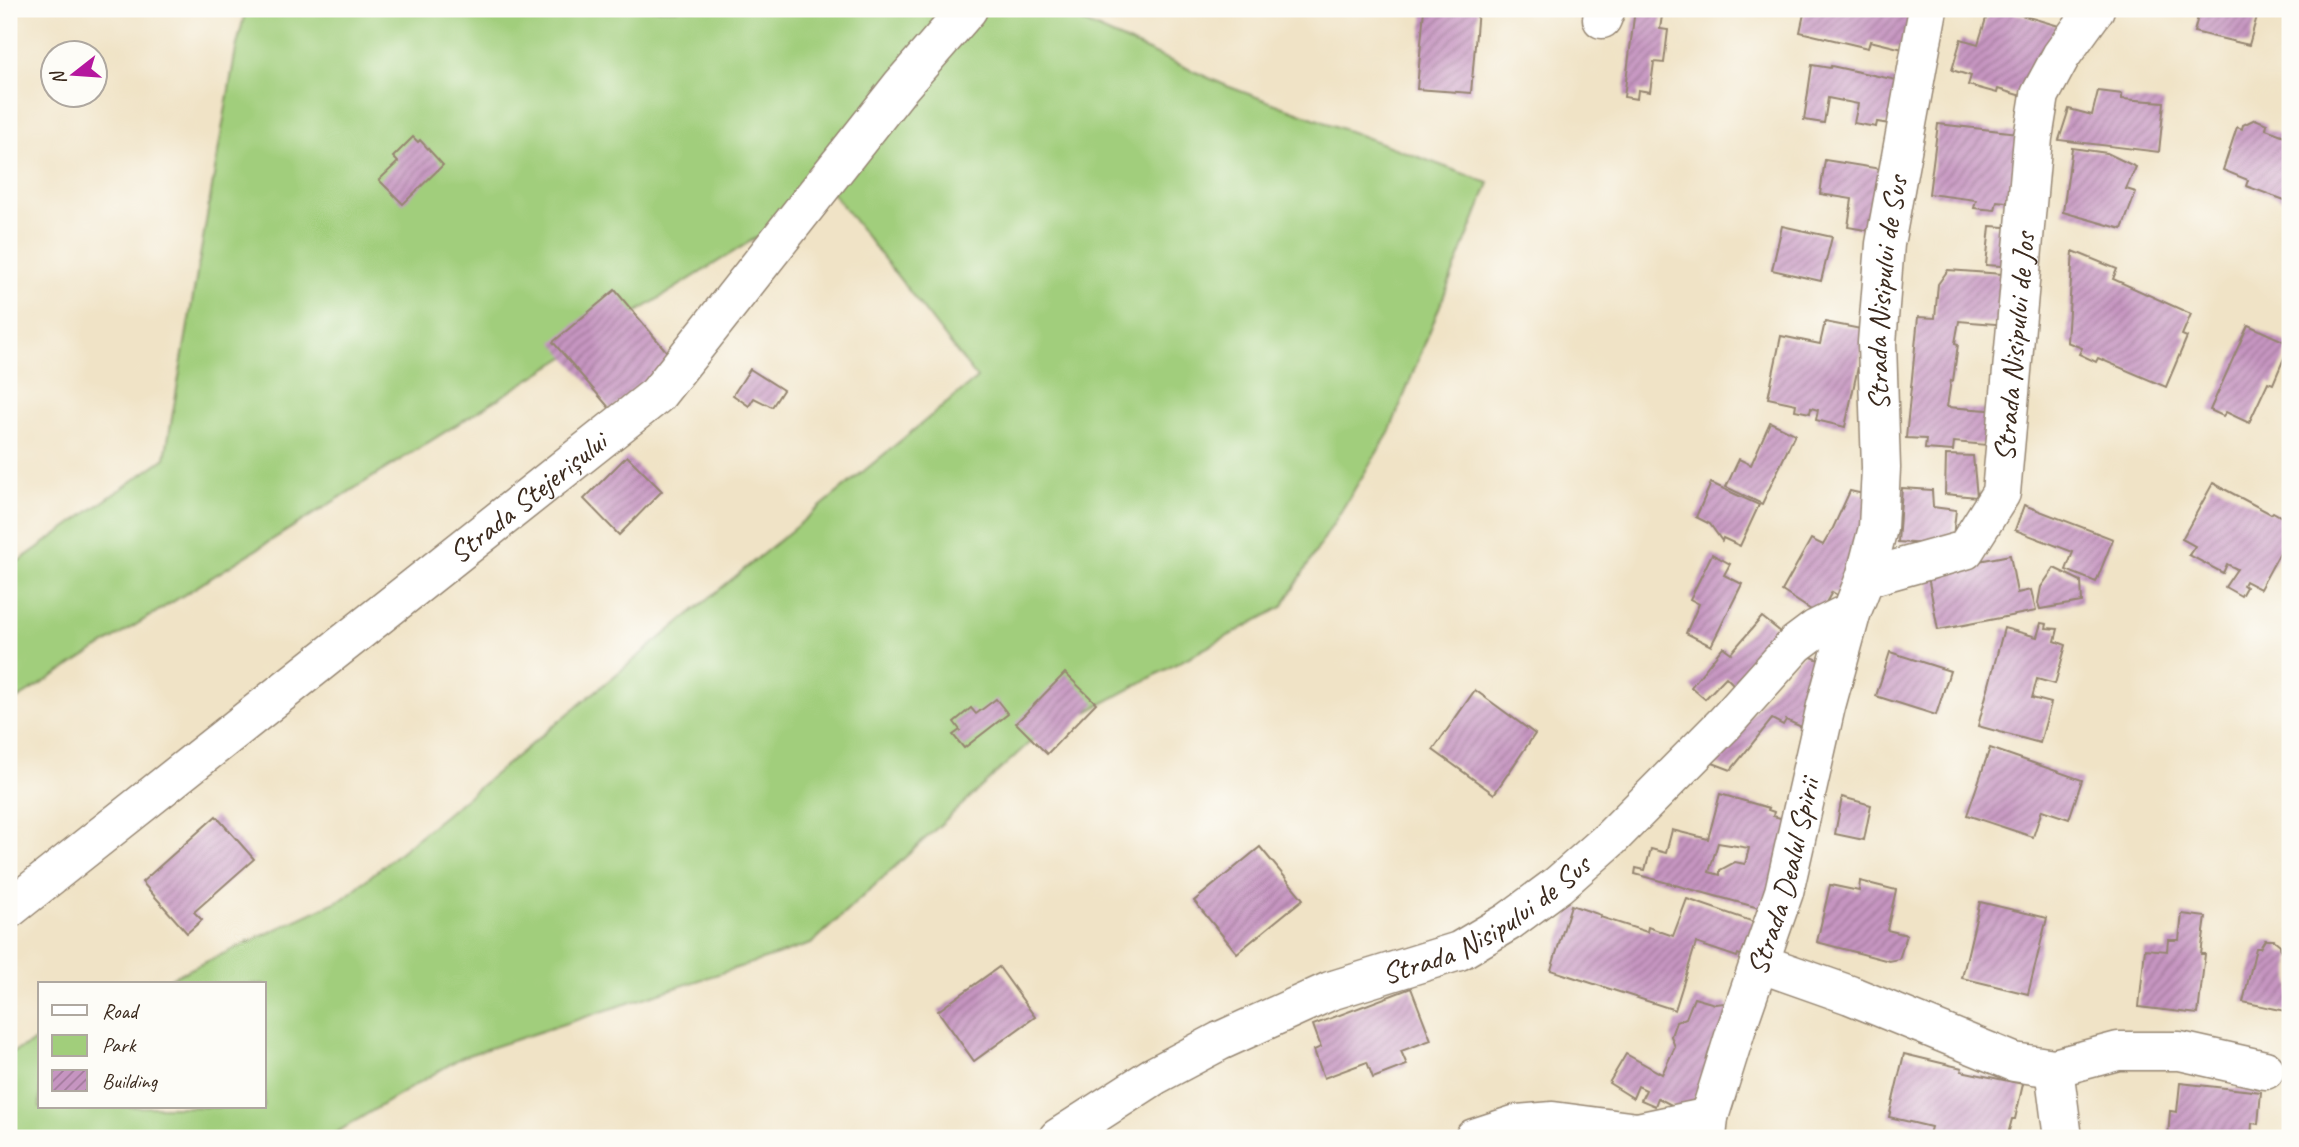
<svg xmlns="http://www.w3.org/2000/svg" width="2299" height="1147" viewBox="0 0 2299 1147" font-family="Caveat,sans-serif">
  <style>
    .green { fill: #a1ce7b; stroke: #6e7c4c; stroke-width: 2 }
    .building { fill: url(#building-hatch); fill-rule: evenodd }
    .lines { fill: none; stroke-linecap: round; stroke-linejoin: round }
    .minor-casing { stroke: #968672; stroke-width: 41 }
    .minor { stroke: #fff; stroke-width: 38 }
    .labels { text-anchor: middle; dominant-baseline: central; stroke-width: 5; stroke-linejoin: round; paint-order: stroke }
    .street-label { font-size: 30px; fill: #3b2a1e; stroke: #fdfcf7 }
  </style>
  <defs>
    <pattern id="building-hatch" width="6" height="6" patternUnits="userSpaceOnUse" patternTransform="scale(1.75)"><rect width="6" height="6" fill="#c695c1"/><path d="M-1 1l2-2M0 6l6-6M5 7l2-2" fill="none" stroke="#a27a9c"/></pattern>
  </defs>
  <rect width="100%" height="100%" fill="#fdfcf7"/>
  <filter id="ink" filterUnits="userSpaceOnUse"><feTurbulence type="fractalNoise" baseFrequency=".0143" numOctaves="2"/><feDisplacementMap in="SourceGraphic" scale="14" xChannelSelector="R" yChannelSelector="G"/><feConvolveMatrix kernelMatrix="1 2 1 2 8 2 1 2 1" color-interpolation-filters="sRGB"/></filter>
  <filter id="wash" filterUnits="userSpaceOnUse"><feTurbulence type="fractalNoise" baseFrequency=".00686" numOctaves="4" result="noise"/><feDisplacementMap in="SourceGraphic" scale="28" xChannelSelector="R" yChannelSelector="G"/><feGaussianBlur stdDeviation="1.57" result="paint"/><feColorMatrix in="noise" values="0 0 0 0 0 0 0 0 0 0 0 0 0 0 0 0 0 1.4 0 .05"/><feComposite in="paint" operator="in"/></filter>
  <g filter="url(#wash)">
    <rect width="100%" height="100%" fill="#f0e3c6"/>
    <polygon class="green" points="246,9 1054,9 1227,86 1489,183 1389,433 1282,607 1029,743 811,944 462,1057 327,1138 9,1138 9,1054 40,1039 40,1107 264,1107 264,984 158,984 344,898 977,378 831,191 9,704 9,568 165,458 236,49"/>
    <g id="blocks">
      <g class="building">
        <polygon points="1424,9 1478,9 1471,93 1417,89"/>
        <polygon points="1635,9 1663,9 1660,29 1668,30 1664,63 1654,62 1650,92 1638,90 1637,99 1624,97"/>
        <polygon points="1805,9 1917,9 1907,50 1870,41 1868,48 1800,32"/>
        <polygon points="1989,9 2001,9 2062,27 2035,100 1998,89 1997,93 1968,85 1971,76 1952,70 1961,39 1978,44"/>
        <polygon points="2200,9 2259,9 2249,45 2194,32"/>
        <polygon points="1812,65 1830,68 1831,66 1901,81 1890,124 1877,122 1876,127 1854,123 1858,104 1828,98 1824,123 1804,120"/>
        <polygon points="2098,91 2122,94 2122,99 2164,102 2159,152 2059,140 2069,109 2092,115"/>
        <polygon points="2255,119 2267,124 2266,129 2290,138 2290,202 2246,186 2248,180 2223,170 2237,127 2242,129 2243,125"/>
        <polygon points="1938,124 2027,134 2018,203 1997,201 1995,210 1974,208 1976,200 1929,194"/>
        <polygon points="413,137 418,142 420,140 443,165 403,204 379,180 398,162 393,157"/>
        <polygon points="2072,148 2107,153 2136,167 2126,189 2136,192 2122,229 2063,212"/>
        <polygon points="1825,160 1887,170 1877,232 1848,227 1852,199 1820,194"/>
        <polygon points="1782,226 1832,237 1821,281 1772,270"/>
        <polygon points="1990,226 2020,228 2017,267 1986,265"/>
        <polygon points="2073,251 2117,269 2113,279 2191,314 2182,335 2187,337 2166,387 2098,358 2096,362 2079,354 2082,348 2067,342"/>
        <polygon points="1948,270 2016,275 2007,325 1959,321 1955,343 1958,344 1953,381 1951,380 1947,407 2001,411 1998,446 1954,442 1953,451 1925,449 1926,439 1906,438 1918,317 1935,318 1938,284"/>
        <polygon points="615,290 672,358 611,410 553,342"/>
        <polygon points="1825,322 1866,330 1845,427 1816,420 1818,410 1811,408 1810,413 1795,410 1796,404 1768,398 1781,336 1820,344"/>
        <polygon points="2248,325 2290,344 2273,384 2268,382 2249,423 2226,412 2223,416 2210,410"/>
        <polygon points="750,369 783,390 772,407 754,398 749,406 733,395"/>
        <polygon points="1770,422 1795,434 1762,504 1726,487 1739,459 1751,465"/>
        <polygon points="1946,455 1973,456 1977,497 1945,494"/>
        <polygon points="627,456 662,491 619,535 584,499"/>
        <polygon points="1711,483 1759,505 1740,546 1723,538 1722,541 1710,524 1696,517"/>
        <polygon points="2213,483 2271,514 2273,512 2290,522 2290,534 2260,589 2245,581 2243,585 2246,587 2241,596 2225,587 2237,569 2227,564 2223,573 2189,555 2195,546 2182,539"/>
        <polygon points="1902,488 1932,490 1933,507 1956,510 1952,546 1898,542"/>
        <polygon points="1850,491 1877,497 1847,601 1832,592 1819,615 1782,591 1811,539 1823,545 1833,528"/>
        <polygon points="2024,505 2113,539 2096,582 2066,570 2073,552 2015,530"/>
        <polygon points="1712,554 1730,564 1724,575 1742,584 1711,646 1686,633 1699,604 1690,599"/>
        <polygon points="2010,555 2017,593 2031,590 2036,611 1938,630 1927,571"/>
        <polygon points="2054,568 2081,581 2082,602 2040,609 2038,603 2041,587"/>
        <polygon points="1762,617 1791,640 1740,691 1726,677 1705,699 1691,687 1723,647 1731,653"/>
        <polygon points="2041,623 2047,624 2046,628 2058,629 2055,641 2066,645 2055,684 2037,679 2032,698 2051,703 2040,743 1978,726 2004,628 2037,637"/>
        <polygon points="1890,652 1950,671 1936,715 1876,696"/>
        <polygon points="1804,654 1819,660 1804,728 1786,720 1783,725 1772,719 1731,770 1710,762"/>
        <polygon points="1065,673 1096,703 1047,754 1016,723"/>
        <polygon points="1475,690 1535,734 1494,794 1433,750"/>
        <polygon points="996,699 1008,714 964,748 953,735 960,730 954,722 971,708 976,714"/>
        <polygon points="1990,748 2082,780 2069,819 2042,810 2033,837 1967,815"/>
        <path d="M1720,794l49,14 -1,2 6,2 -1,4 26,7 -29,88 -135,-37 1,-6 9,2 6,-21 15,4 6,-23 36,9zM1718,843l31,5 -4,16 -10,-2 -15,8v5l-11,-3z"/>
        <polygon points="1842,797 1871,805 1864,840 1835,834"/>
        <polygon points="216,816 254,859 194,912 202,920 187,933 142,882"/>
        <polygon points="1260,847 1303,899 1237,953 1194,901"/>
        <polygon points="1860,881 1896,890 1887,930 1907,935 1899,959 1889,961 1817,942 1830,885 1859,891"/>
        <polygon points="1687,899 1760,924 1748,958 1738,954 1737,957 1696,943 1675,1010 1551,970 1571,905 1601,915 1600,917 1647,932 1648,927 1673,936"/>
        <polygon points="1980,902 2047,918 2028,994 1962,978"/>
        <polygon points="2182,914 2206,917 2201,954 2205,954 2198,1014 2139,1007 2145,949 2167,951 2168,940 2179,940"/>
        <polygon points="2265,940 2274,940 2280,945 2281,952 2290,954 2290,1012 2243,1002 2256,948 2260,948"/>
        <polygon points="999,967 1035,1017 974,1061 938,1011"/>
        <polygon points="1411,988 1431,1040 1401,1051 1407,1065 1373,1078 1367,1062 1324,1078 1314,1050 1321,1047 1313,1025"/>
        <polygon points="1694,998 1715,1004 1725,1003 1729,1006 1729,1021 1690,1108 1681,1110 1658,1098 1655,1106 1641,1100 1646,1090 1638,1086 1633,1098 1609,1083 1626,1054 1662,1074 1675,1047 1671,1036 1676,1022 1686,1018"/>
        <polygon points="1904,1054 1962,1068 1961,1071 2023,1084 2015,1119 2012,1119 2007,1138 1972,1138 1950,1133 1949,1138 1928,1138 1931,1127 1889,1117"/>
        <polygon points="2180,1083 2261,1092 2258,1124 2252,1123 2251,1138 2168,1138 2170,1111 2177,1112"/>
      </g>
    </g>
  </g>
  <g filter="url(#ink)">
    <use href="#blocks" fill-opacity="0" stroke="#968672" stroke-width="2"/>
    <g class="lines">
      <g class="minor-casing">
        <g id="minor">
          <polyline points="1602,19 1606,9"/>
          <path id="s1" d="M1865,578l100,-28 36,-57 32,-355 7,-43 21,-39 34,-47"/>
          <path id="s2" d="M9,909l648,-514 244,-309 67,-77"/>
          <polyline points="1759,963 1850,995 2014,1062 2054,1068 2118,1051 2180,1051 2265,1070"/>
          <polyline points="2054,1068 2063,1138"/>
          <polyline points="1613,1137 1709,1117"/>
          <path id="s3" d="M1058,1138l96,-62 66,-35 110,-50 129,-40 49,-29 50,-37 52,-46 115,-116 71,-79 20,-15 36,-18"/>
          <polyline points="1474,1138 1517,1124 1553,1121 1637,1132"/>
          <path id="s4" d="M1707,1138l2,-21 28,-90 47,-135 42,-186 26,-95 13,-33 13,-50 3,-60 -4,-125 8,-99 43,-235"/>
        </g>
      </g>
      <use href="#minor" class="minor"/>
    </g>
  </g>
  <g class="labels">
    <g class="street-label">
      <text stroke="none"><textPath href="#s4" startOffset="870">Strada Nisipului de Sus</textPath></text>
      <text stroke="none"><textPath href="#s1" startOffset="318">Strada Nisipului de Jos</textPath></text>
      <text stroke="none"><textPath href="#s2" startOffset="662">Strada Stejerișului</textPath></text>
      <text stroke="none"><textPath href="#s4" startOffset="273">Strada Dealul Spirii</textPath></text>
      <text stroke="none"><textPath href="#s3" startOffset="483">Strada Nisipului de Sus</textPath></text>
    </g>
  </g>
  <rect width="2299" height="1147" fill="none" stroke="#fdfcf7" stroke-width="35"/>
  <rect x="38" y="982" width="228" height="126" fill="#fdfcf7" stroke="#afa8a0" stroke-width="2"/>
  <rect x="52" y="1005" width="35" height="10" fill="#ffffff" stroke="#afa8a0" stroke-width="2"/>
  <text x="102" y="1018" font-size="21" fill="#3b2a1e">Road</text>
  <rect x="52" y="1035" width="35" height="21" fill="#a1ce7b" stroke="#afa8a0" stroke-width="2"/>
  <text x="102" y="1052" font-size="21" fill="#3b2a1e">Park</text>
  <rect x="52" y="1070" width="35" height="21" fill="url(#building-hatch)" stroke="#afa8a0" stroke-width="2"/>
  <text x="102" y="1088" font-size="21" fill="#3b2a1e">Building</text>
  <g transform="translate(74 74) rotate(253)"><circle r="33" fill="#fdfcf7" stroke="#afa8a0" stroke-width="2"/>
  <path d="M0-5L12 26L0 18L-12 26Z" fill="#b5179e"/>
  <text y="-10" font-size="19" font-weight="bold" text-anchor="middle" fill="#3b2a1e">N</text>
  </g>
</svg>
